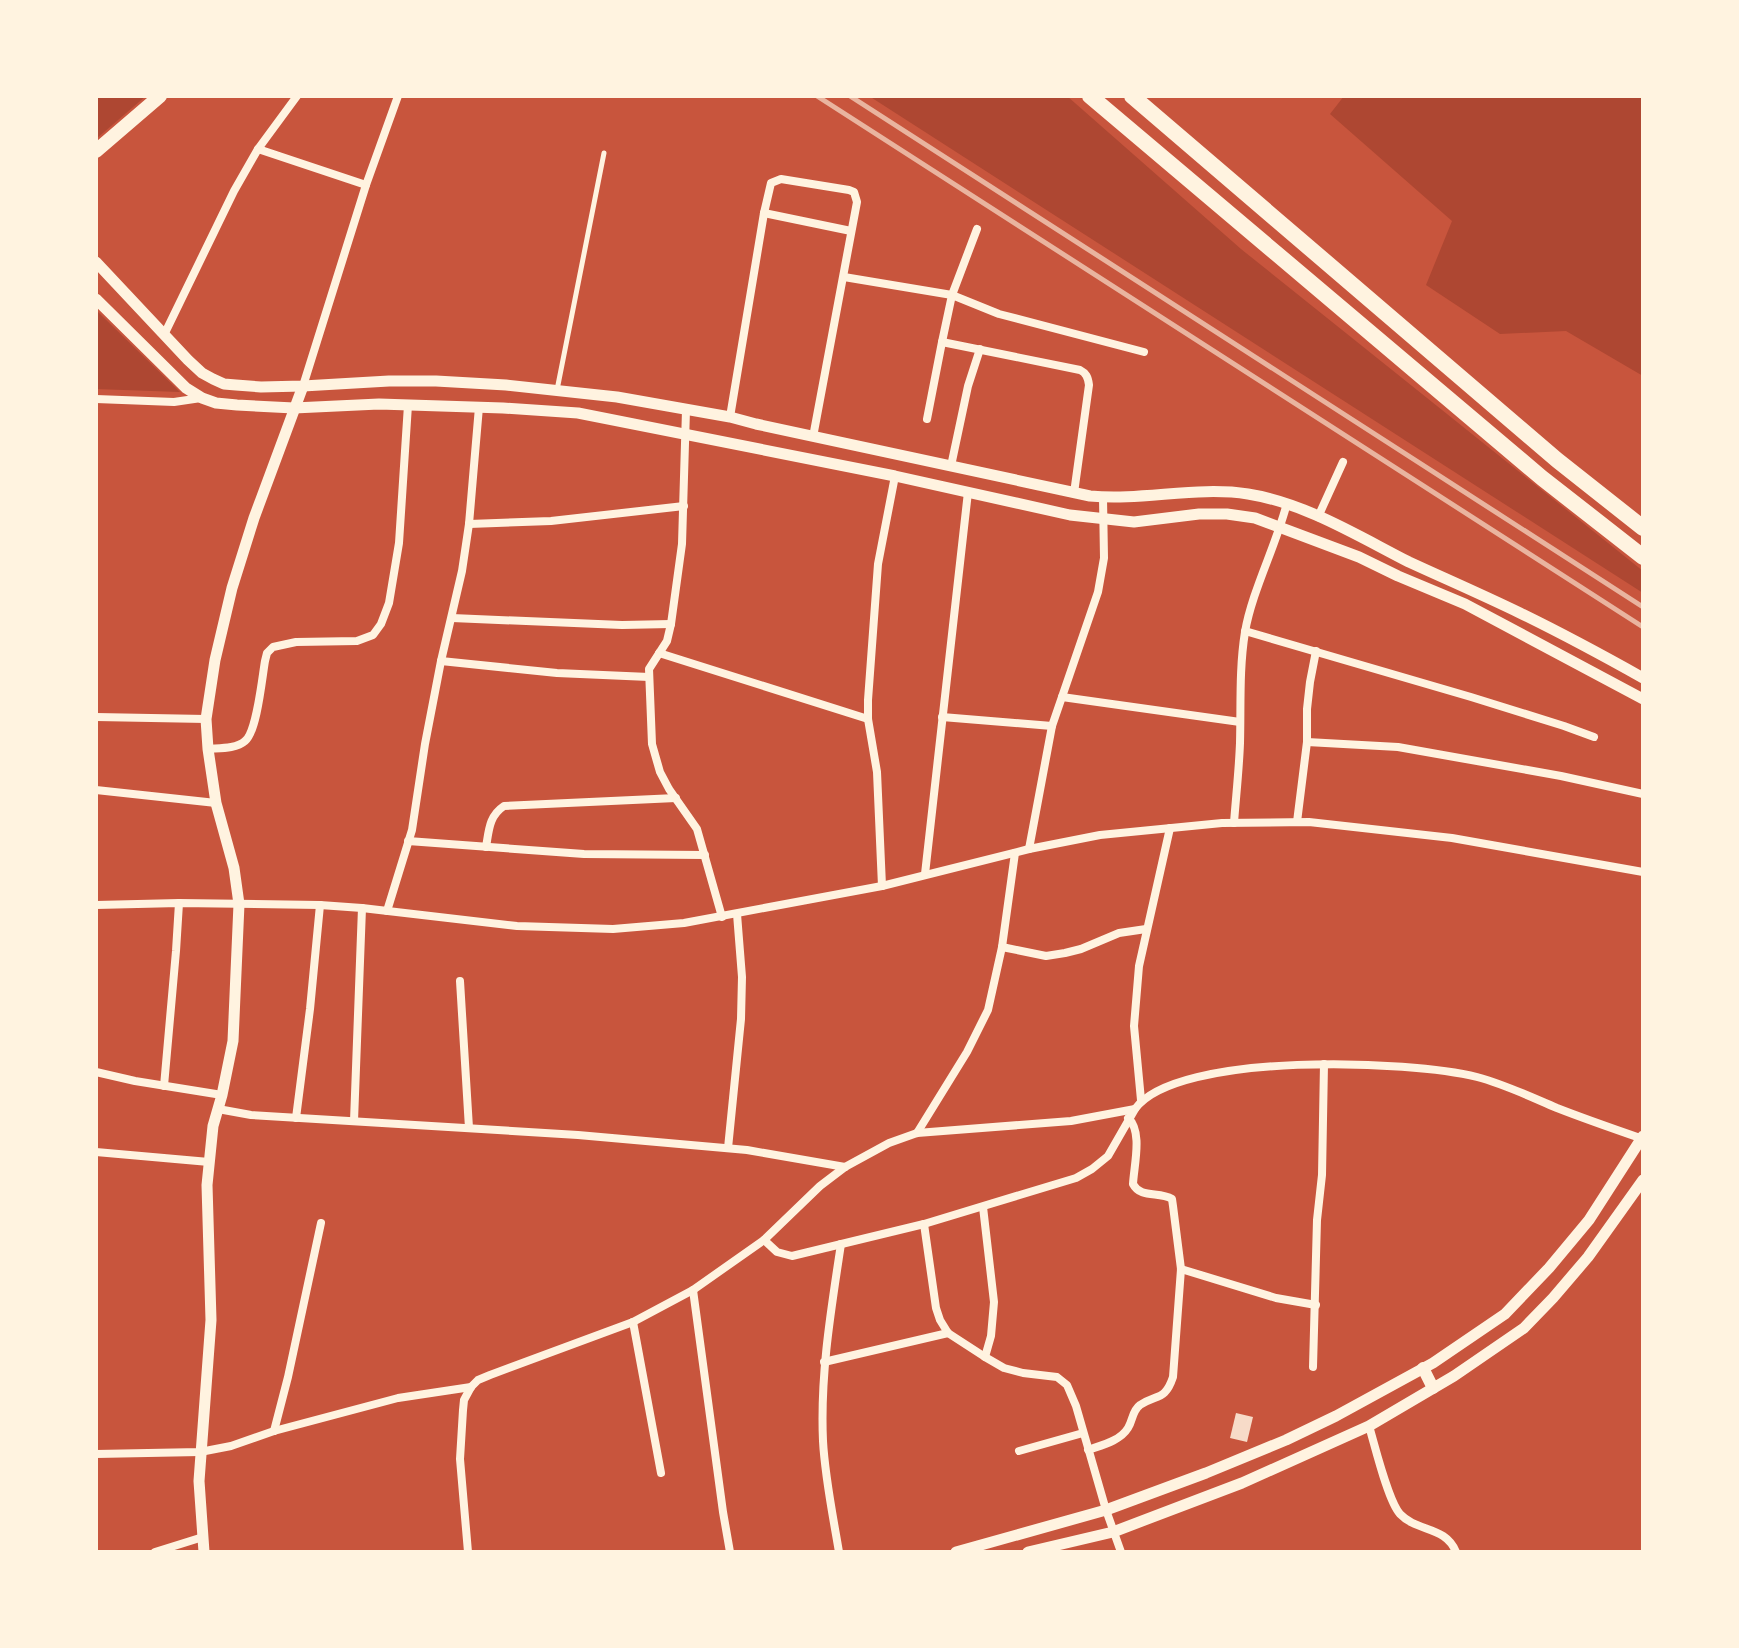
<svg xmlns="http://www.w3.org/2000/svg" width="1739" height="1648" viewBox="0 0 1739 1648" font-family="Jost,sans-serif">
  <style>
    .green { fill: #ae4732 }
    .building { fill: #f7dbc8 }
    .lines { fill: none; stroke-linecap: round; stroke-linejoin: round }
    .service { stroke: #fff3e0; stroke-width: 5 }
    .minor { stroke: #fff3e0; stroke-width: 8 }
    .tertiary { stroke: #fff3e0; stroke-width: 11 }
    .secondary { stroke: #fff3e0; stroke-width: 12 }
    .primary { stroke: #fff3e0; stroke-width: 14 }
    .trunk { stroke: #fff3e0; stroke-width: 16 }
    .rail { stroke: #e9b49f; stroke-width: 5 }
  </style>
  <rect width="100%" height="100%" fill="#c8553d"/>
  <g class="green">
    <polygon points="96,96 146,96 96,139"/>
    <polygon points="869,96 1067,96 1241,249 1643,571 1643,593"/>
    <polygon points="1344,96 1643,96 1643,376 1566,331 1500,334 1426,285 1452,221 1330,114"/>
    <polygon points="96,310 180,392 96,389"/>
  </g>
  <polygon class="building" points="1236,1413 1253,1417 1247,1442 1230,1438"/>
  <g class="lines">
    <polyline class="service" points="557,390 604,153"/>
    <g class="minor">
      <polyline points="258,149 366,185"/>
      <polyline points="764,213 851,231"/>
      <polyline points="844,277 952,295 999,314 1144,352"/>
      <polyline points="164,335 234,191 258,149 297,96"/>
      <path d="M942,342l138,28c6,3 8,7 9,15l-15,108"/>
      <polyline points="303,386 366,185 398,96"/>
      <polyline points="96,399 174,402 201,398"/>
      <polyline points="686,410 682,544 671,624 667,641 649,669 652,744 660,772 669,789 697,829 722,917"/>
      <polyline points="730,417 764,213 771,183 781,179 849,190 854,192 857,202 813,437"/>
      <polyline points="927,419 942,342 952,295 977,229"/>
      <polyline points="951,466 968,386 980,349"/>
      <polyline points="1318,517 1343,462"/>
      <polyline points="469,524 551,521 684,506"/>
      <polyline points="452,618 622,625 671,624"/>
      <polyline points="1245,631 1471,697 1564,726 1594,737"/>
      <polyline points="659,653 868,719"/>
      <polyline points="441,661 557,673 649,677"/>
      <polyline points="1062,697 1240,722"/>
      <polyline points="96,717 206,719"/>
      <polyline points="942,717 1052,726"/>
      <polyline points="1307,742 1398,747 1561,776 1643,794"/>
      <path d="M208,749c11,-1 28,0 37,-8 12,-9 17,-63 20,-80l2,-8 6,-6 23,-5 61,-1 16,-6 8,-11 8,-21 10,-60 9,-138"/>
      <polyline points="96,790 216,803"/>
      <polyline points="1297,822 1307,742 1307,709 1310,682 1316,651"/>
      <path d="M1234,823c2,-27 5,-53 6,-80 1,-37 -1,-74 5,-111 7,-41 31,-86 42,-129"/>
      <polyline points="408,841 584,854 705,855"/>
      <path d="M486,847c3,-17 3,-31 18,-41l172,-8"/>
      <polyline points="1029,849 1052,726 1098,592 1104,558 1103,498"/>
      <polyline points="925,874 968,492"/>
      <polyline points="882,886 877,772 868,719 868,700 878,564 895,476"/>
      <polyline points="96,905 179,903 320,905 362,908 517,926 613,929 684,923 882,886 1029,849 1100,835 1222,823 1309,822 1452,838 1643,872"/>
      <polyline points="387,911 412,830 425,744 441,661 462,571 469,524 479,407"/>
      <polyline points="1002,947 1046,956 1065,953 1081,949 1119,933 1146,929"/>
      <polyline points="460,981 469,1128"/>
      <polyline points="96,1072 135,1081 222,1095"/>
      <polyline points="164,1086 176,951 179,903"/>
      <polyline points="1141,1100 1134,1026 1139,966 1170,828"/>
      <polyline points="218,1109 251,1115 578,1135 747,1150 845,1167"/>
      <polyline points="296,1118 310,1009 320,905"/>
      <polyline points="354,1121 362,908"/>
      <polyline points="917,1133 967,1052 988,1010 1002,947 1015,853"/>
      <polyline points="728,1148 741,1019 742,977 737,914"/>
      <polyline points="96,1152 209,1162"/>
      <polyline points="983,1207 994,1302 991,1336 985,1357"/>
      <polyline points="924,1224 936,1308 940,1320 948,1333 985,1357 1004,1368 1023,1373 1057,1377 1067,1385 1076,1406 1106,1510 1121,1552"/>
      <polyline points="764,1240 777,1252 792,1256 924,1224 1076,1178 1092,1169 1108,1156 1135,1109"/>
      <polyline points="1181,1269 1276,1298 1316,1305"/>
      <polyline points="693,1290 723,1512 730,1552"/>
      <polyline points="633,1322 661,1473"/>
      <polyline points="824,1362 948,1333"/>
      <polyline points="1313,1367 1317,1220 1322,1175 1324,1064"/>
      <path d="M1369,1426c6,20 19,75 31,88 17,18 46,12 56,38"/>
      <polyline points="274,1431 288,1377 321,1223"/>
      <path d="M1088,1450c14,-5 32,-9 40,-22 5,-8 4,-17 12,-23 17,-11 25,-4 33,-28l8,-108 -8,-63 -1,-7c-13,-8 -31,0 -39,-15 1,-19 10,-53 -5,-66"/>
      <polyline points="1019,1451 1083,1433"/>
      <polyline points="96,1454 200,1452 231,1446 274,1431 398,1398 471,1387"/>
      <polyline points="155,1552 203,1537"/>
      <path d="M468,1552l-8,-93 3,-49 1,-10 7,-13 7,-7 12,-5 143,-53 60,-32 71,-50 56,-54 25,-19 44,-24 28,-10 154,-12 64,-12c42,-58 277,-49 342,-32 27,7 54,20 80,31 28,11 57,21 86,31"/>
      <path d="M839,1552c-6,-36 -14,-74 -16,-111 -3,-66 8,-131 18,-197"/>
    </g>
    <g class="tertiary">
      <path d="M96,262l92,98 14,13 11,6 11,5 12,1 25,2 42,-1 86,-5h47l70,4 111,12 113,20 26,7 334,72c53,5 106,-10 158,-2 57,9 110,42 161,68 37,17 74,33 111,51 41,20 82,42 123,65"/>
      <polyline points="96,299 186,388 202,398 216,403 237,405 294,408 379,404 503,408 578,413 895,476 1070,515 1134,522 1199,514 1227,514 1255,518 1359,557 1398,576 1465,604 1643,699"/>
      <polyline points="204,1552 199,1481 211,1320 207,1185 213,1126 222,1095 233,1041 239,904 234,868 216,803 208,749 206,719 215,660 232,588 254,518 303,386"/>
      <polyline points="956,1552 1106,1510 1206,1473 1286,1440 1336,1416 1433,1363 1505,1314 1549,1268 1589,1220 1643,1136"/>
      <polyline points="1028,1552 1113,1532 1242,1483 1369,1426 1454,1376 1524,1328 1553,1298 1588,1257 1643,1180"/>
    </g>
    <polyline class="secondary" points="1423,1368 1433,1388"/>
    <polyline class="primary" points="96,151 160,96"/>
    <g class="trunk">
      <polyline points="1090,96 1542,478 1643,557"/>
      <polyline points="1132,96 1557,460 1643,528"/>
    </g>
    <g class="rail">
      <polyline points="817,96 1643,627"/>
      <polyline points="850,96 1643,607"/>
    </g>
  </g>
  <rect width="1739" height="1648" fill="none" stroke="#fff3e0" stroke-width="196"/>
</svg>
